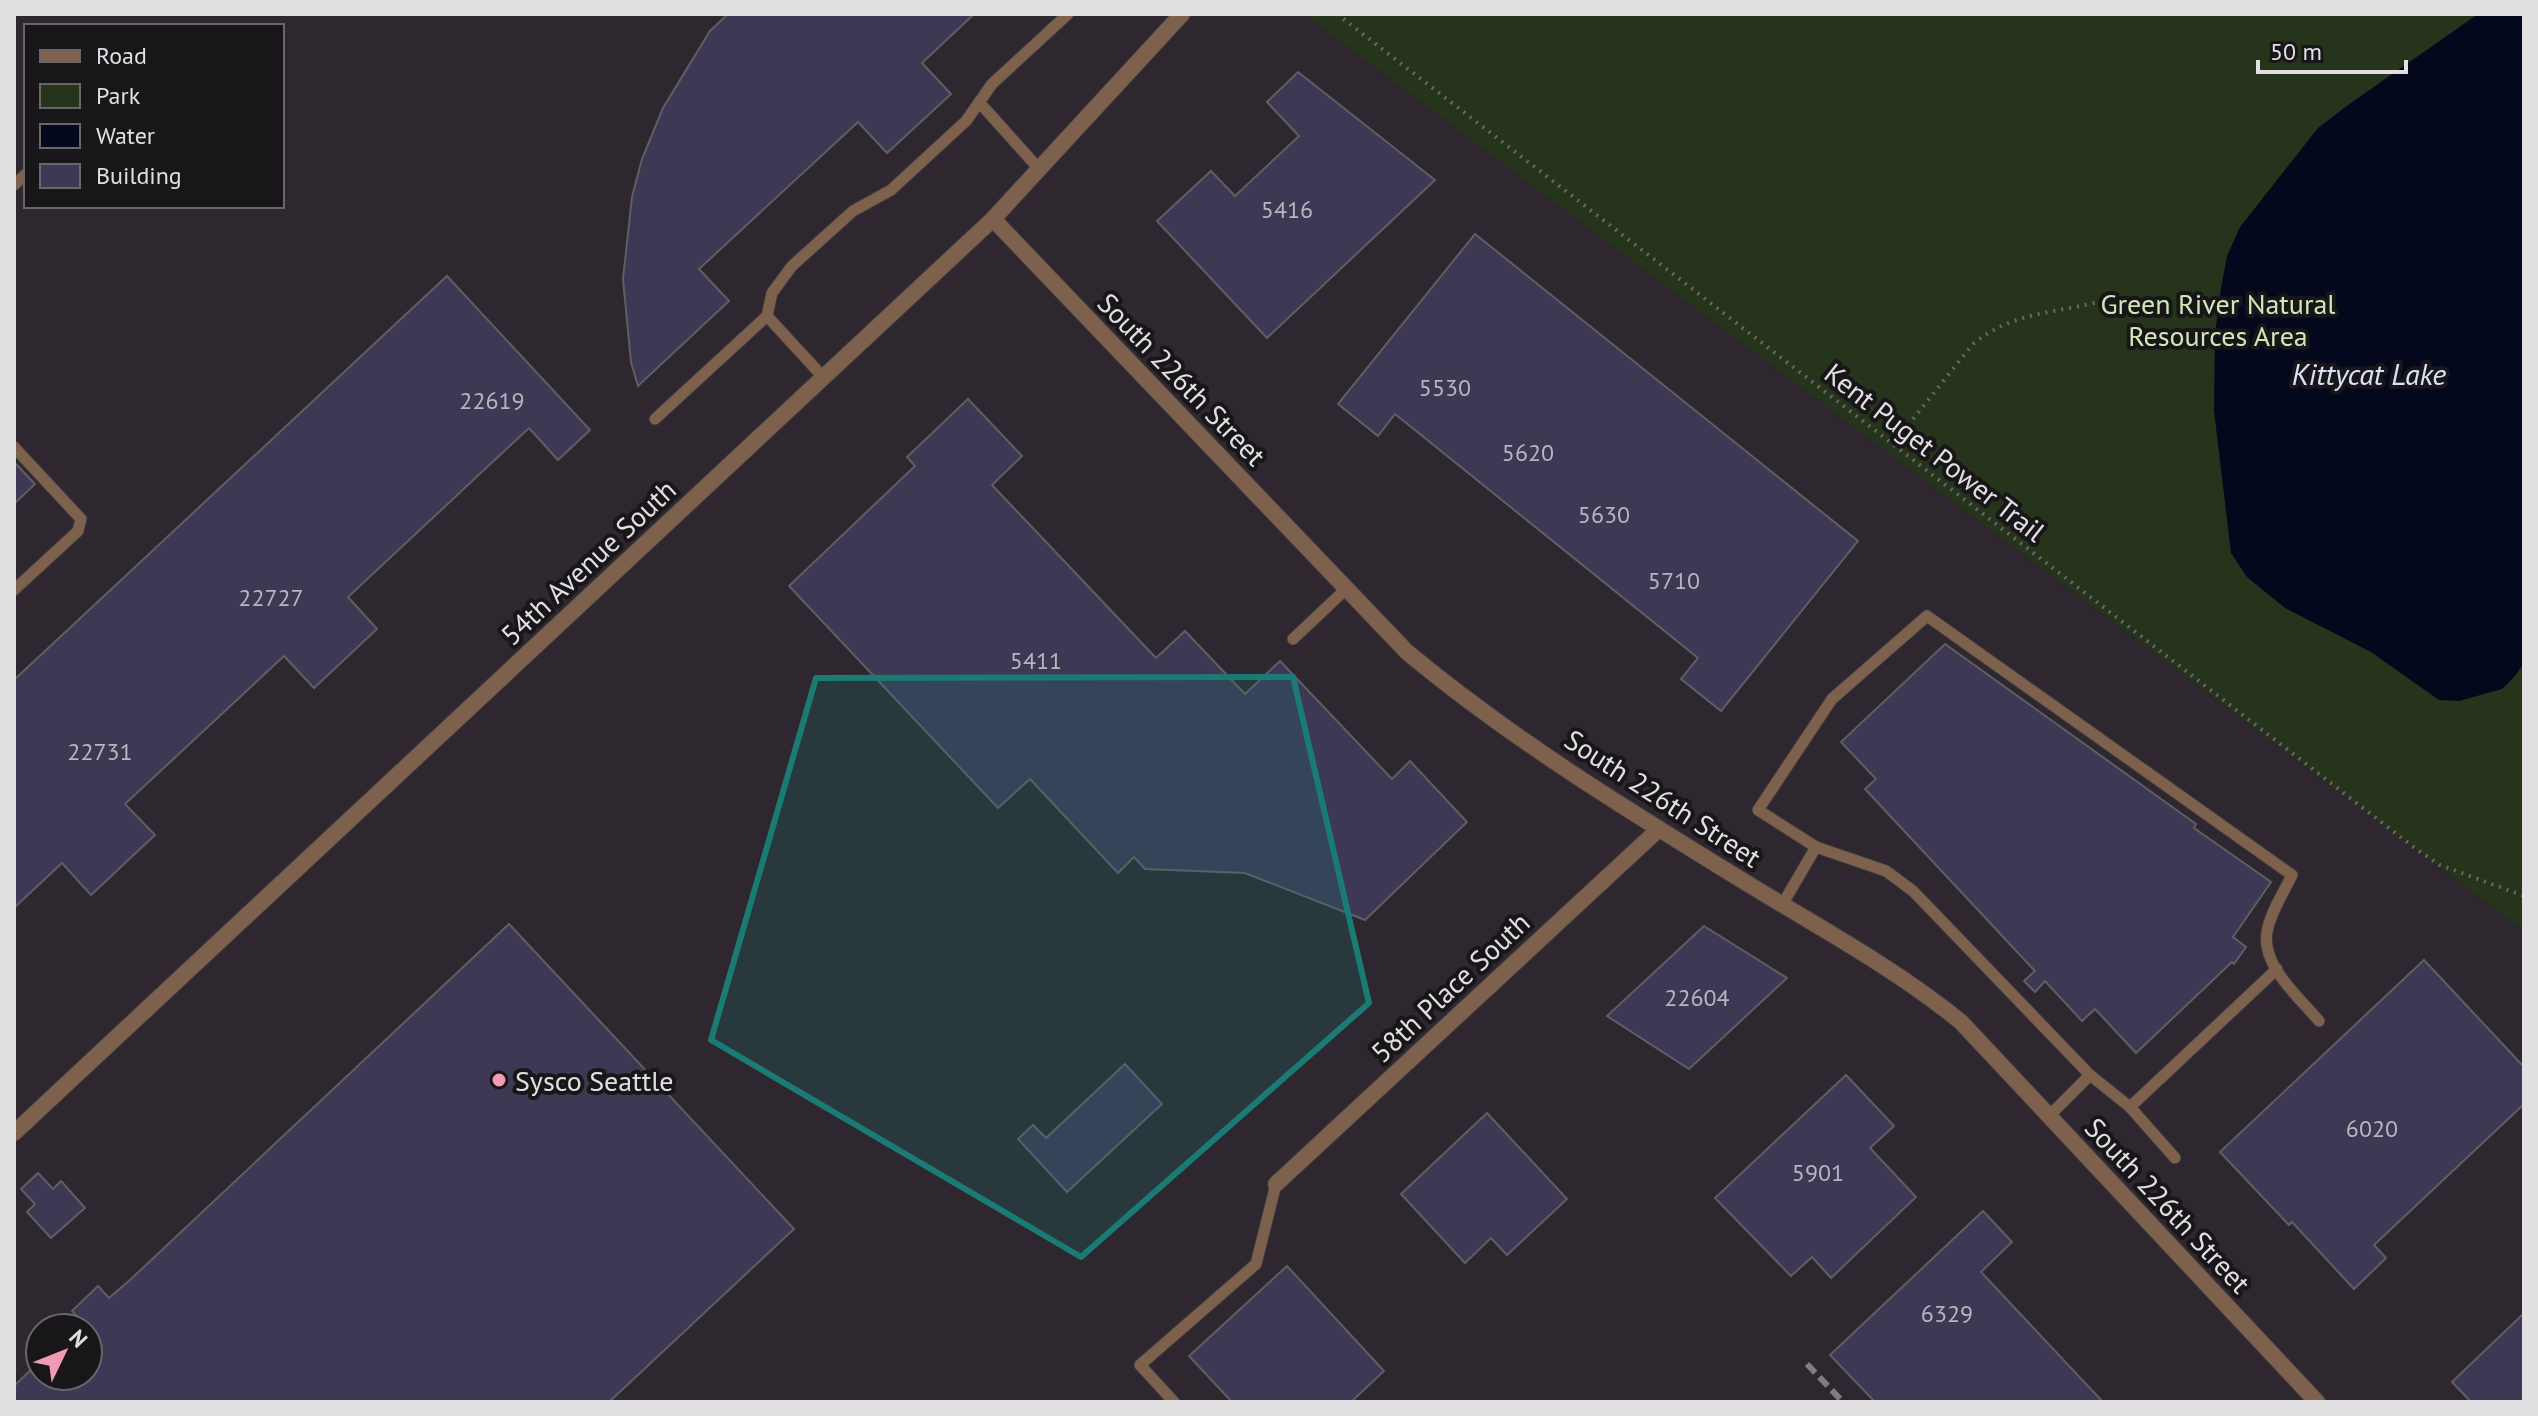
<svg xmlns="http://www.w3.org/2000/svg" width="2538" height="1416" viewBox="0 0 2538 1416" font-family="'PT Sans',sans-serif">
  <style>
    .built { fill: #2e272f; fill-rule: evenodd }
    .green { fill: #27341c }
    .water { fill: #03081d }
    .building { fill: #3d3853; stroke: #5f5e63; stroke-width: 2 }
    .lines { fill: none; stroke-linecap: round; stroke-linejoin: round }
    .lane-casing { stroke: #3d3a3e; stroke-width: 13 }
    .street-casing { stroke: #3d3a3e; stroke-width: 18 }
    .path { stroke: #69676a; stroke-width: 4; stroke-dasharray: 2 6; stroke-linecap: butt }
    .lane { stroke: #7d614d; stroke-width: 11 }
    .street { stroke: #7d614d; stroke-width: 16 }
    .rail { stroke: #807d81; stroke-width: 6; stroke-dasharray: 12 6; stroke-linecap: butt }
    .marked { fill: #1a7b74; fill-opacity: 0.2; stroke: #1a7b74; stroke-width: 6; stroke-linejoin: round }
    .poi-dot { fill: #f19ab3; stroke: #19161a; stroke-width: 3 }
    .labels { text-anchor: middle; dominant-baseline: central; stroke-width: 8; stroke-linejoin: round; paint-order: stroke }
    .number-label { font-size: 24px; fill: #b8b5be }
    .park-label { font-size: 28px; fill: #cce9b5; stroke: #19161a }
    .street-label { font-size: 28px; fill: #e1dfe2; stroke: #19161a }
    .poi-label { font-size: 28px; fill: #e1dfe2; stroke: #19161a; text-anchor: start }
    .water-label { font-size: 30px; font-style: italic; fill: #d9e3f8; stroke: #19161a }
  </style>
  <rect width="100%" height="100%" fill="#221f23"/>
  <path class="built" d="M14,14h1290l1220,917v471h-2510zM26,26h256v180h-256zM40,1328h48v48h-48z"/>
  <polygon class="green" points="1304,14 2524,14 2524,931"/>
  <polygon class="water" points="2478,14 2524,14 2524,663 2515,676 2502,689 2459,701 2439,700 2371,652 2285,608 2247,577 2231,553 2214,411 2215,334 2221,288 2227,256 2240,227 2318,128 2348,105"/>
  <g class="building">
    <polygon points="728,14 974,14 922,63 951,94 887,153 858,122 699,269 729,301 638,386 631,362 623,279 632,197 642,159 663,108 710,31"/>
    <polygon points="1298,72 1435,180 1267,338 1157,221 1211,171 1235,196 1299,136 1267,102"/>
    <polygon points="1475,234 1858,541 1721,711 1681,679 1698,658 1395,414 1378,436 1338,404"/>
    <polygon points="447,276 590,430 558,460 529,428 348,597 377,629 314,688 284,656 125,804 155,835 91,895 62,863 14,908 14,680"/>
    <polygon points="968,399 1022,456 992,485 1156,658 1185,631 1245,694 1280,661 1392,779 1410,761 1467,822 1365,920 1245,873 1145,869 1134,857 1118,873 1030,779 998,808 789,586 915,466 907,457"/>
    <polygon points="14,462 35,484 14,504"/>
    <polygon points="1945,644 2196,824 2194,828 2271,882 2233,937 2246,947 2234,964 2232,962 2136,1053 2095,1009 2082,1021 2045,981 2035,992 2024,981 2035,971 1865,789 1876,779 1841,742"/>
    <polygon points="509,924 794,1229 609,1402 14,1402 14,1386 40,1361 40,1376 88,1376 88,1328 80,1325 83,1322 72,1311 98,1286 109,1298 131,1279"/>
    <polygon points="1704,926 1787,978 1689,1069 1607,1016"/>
    <polygon points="2424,960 2524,1067 2524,1104 2374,1245 2386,1258 2354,1289 2292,1222 2289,1225 2220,1152"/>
    <polygon points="1125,1064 1162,1104 1067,1192 1018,1139 1033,1125 1046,1138"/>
    <polygon points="1846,1075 1894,1126 1870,1148 1916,1197 1831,1278 1812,1257 1791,1276 1715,1198"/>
    <polygon points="1487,1113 1567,1199 1507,1255 1491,1238 1465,1263 1401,1194"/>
    <polygon points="38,1173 53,1189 61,1181 85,1208 51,1238 27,1212 35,1204 21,1189"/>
    <polygon points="1983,1211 2012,1242 1981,1272 2103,1402 1875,1402 1830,1355"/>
    <polygon points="1287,1266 1384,1371 1351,1402 1232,1402 1189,1356"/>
    <polygon points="2524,1313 2524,1402 2471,1402 2452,1382"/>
  </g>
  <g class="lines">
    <g class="lane-casing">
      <g id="lane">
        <polyline points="979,102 1039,169"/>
        <polyline points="14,185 26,174"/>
        <polyline points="767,316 824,378"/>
        <polyline points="655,419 767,316 772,293 792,266 853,211 891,190 966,121 992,84 1068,14"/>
        <polyline points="14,447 81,519 78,531 14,590"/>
        <polyline points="1293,639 1346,589"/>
        <polyline points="1816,847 1886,871 1913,891 2090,1075 2049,1116"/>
        <path d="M1782,905l34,-58 -58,-37 74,-111 95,-83 365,259c-8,17 -22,38 -25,57 -6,34 33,66 52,89"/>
        <polyline points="2090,1075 2130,1107"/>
        <polyline points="2175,1158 2130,1107 2277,969"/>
        <polyline points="1174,1402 1140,1365 1256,1264 1276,1184"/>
      </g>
    </g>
    <g class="street-casing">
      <g id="street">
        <path d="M993,219l414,433c107,89 227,162 346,235 71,43 144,83 208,135l356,380"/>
        <polyline points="14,1133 993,219 1182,14"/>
        <polyline points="1276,1184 1659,829"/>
      </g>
    </g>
    <g class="path">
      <polyline points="1337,14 2416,849 2440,865 2524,896"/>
      <path d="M1893,444l80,-100c39,-32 78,-30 125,-42"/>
    </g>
    <use href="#lane" class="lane"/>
    <use href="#street" class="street"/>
    <polyline class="rail" points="1807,1364 1843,1402"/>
  </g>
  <path class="marked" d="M1293,677l76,326 -288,254 -370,-217 105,-362z"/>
  <circle class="poi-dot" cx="499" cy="1080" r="8"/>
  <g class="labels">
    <g class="number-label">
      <text x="1287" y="209">5416</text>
      <text x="1445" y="387">5530</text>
      <text x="492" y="400">22619</text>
      <text x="1528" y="452">5620</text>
      <text x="1604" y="514">5630</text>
      <text x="1674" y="580">5710</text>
      <text x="271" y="597">22727</text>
      <text x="1036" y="660">5411</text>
      <text x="100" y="751">22731</text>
      <text x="1697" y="997">22604</text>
      <text x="2372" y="1128">6020</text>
      <text x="1818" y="1172">5901</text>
      <text x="1947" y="1313">6329</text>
    </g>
    <g class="park-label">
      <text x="2218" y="303">Green River Natural<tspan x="2218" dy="32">Resources Area</tspan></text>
    </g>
    <g class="street-label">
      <text transform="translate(1182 379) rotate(46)">South 226th Street</text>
      <text transform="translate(1935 452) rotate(38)">Kent Puget Power Trail</text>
      <text transform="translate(588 562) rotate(-43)">54th Avenue South</text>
      <text transform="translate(1663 798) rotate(33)">South 226th Street</text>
      <text transform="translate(1450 987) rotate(-43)">58th Place South</text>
      <text transform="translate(2168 1205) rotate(47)">South 226th Street</text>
    </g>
    <g class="poi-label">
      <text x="515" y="1080">Sysco Seattle</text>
    </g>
    <g class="water-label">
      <text x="2369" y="373">Kittycat Lake</text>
    </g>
  </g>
  <rect width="2538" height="1416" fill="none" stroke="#e1dfe2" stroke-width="32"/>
  <rect x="24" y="24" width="260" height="184" fill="#19161a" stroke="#69666a" stroke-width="2"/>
  <rect x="40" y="50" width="40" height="12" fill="#7d614d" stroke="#69666a" stroke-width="2"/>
  <text x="96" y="64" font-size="24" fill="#e1dfe2">Road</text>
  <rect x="40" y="84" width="40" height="24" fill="#27341c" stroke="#69666a" stroke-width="2"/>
  <text x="96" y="104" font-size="24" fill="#e1dfe2">Park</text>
  <rect x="40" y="124" width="40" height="24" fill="#03081d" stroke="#69666a" stroke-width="2"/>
  <text x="96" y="144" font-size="24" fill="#e1dfe2">Water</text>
  <rect x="40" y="164" width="40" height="24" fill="#3d3853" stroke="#69666a" stroke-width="2"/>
  <text x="96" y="184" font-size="24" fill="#e1dfe2">Building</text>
  <g transform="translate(64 1352) rotate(47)"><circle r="38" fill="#19161a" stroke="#69666a" stroke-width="2"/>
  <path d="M0-6L14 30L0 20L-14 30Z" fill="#f19ab3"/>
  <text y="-12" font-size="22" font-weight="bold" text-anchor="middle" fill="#e1dfe2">N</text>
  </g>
  <path d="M2258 60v12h148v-12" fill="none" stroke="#e1dfe2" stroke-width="4"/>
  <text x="2270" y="60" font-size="24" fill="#e1dfe2" stroke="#19161a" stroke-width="6" paint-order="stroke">50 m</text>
</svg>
